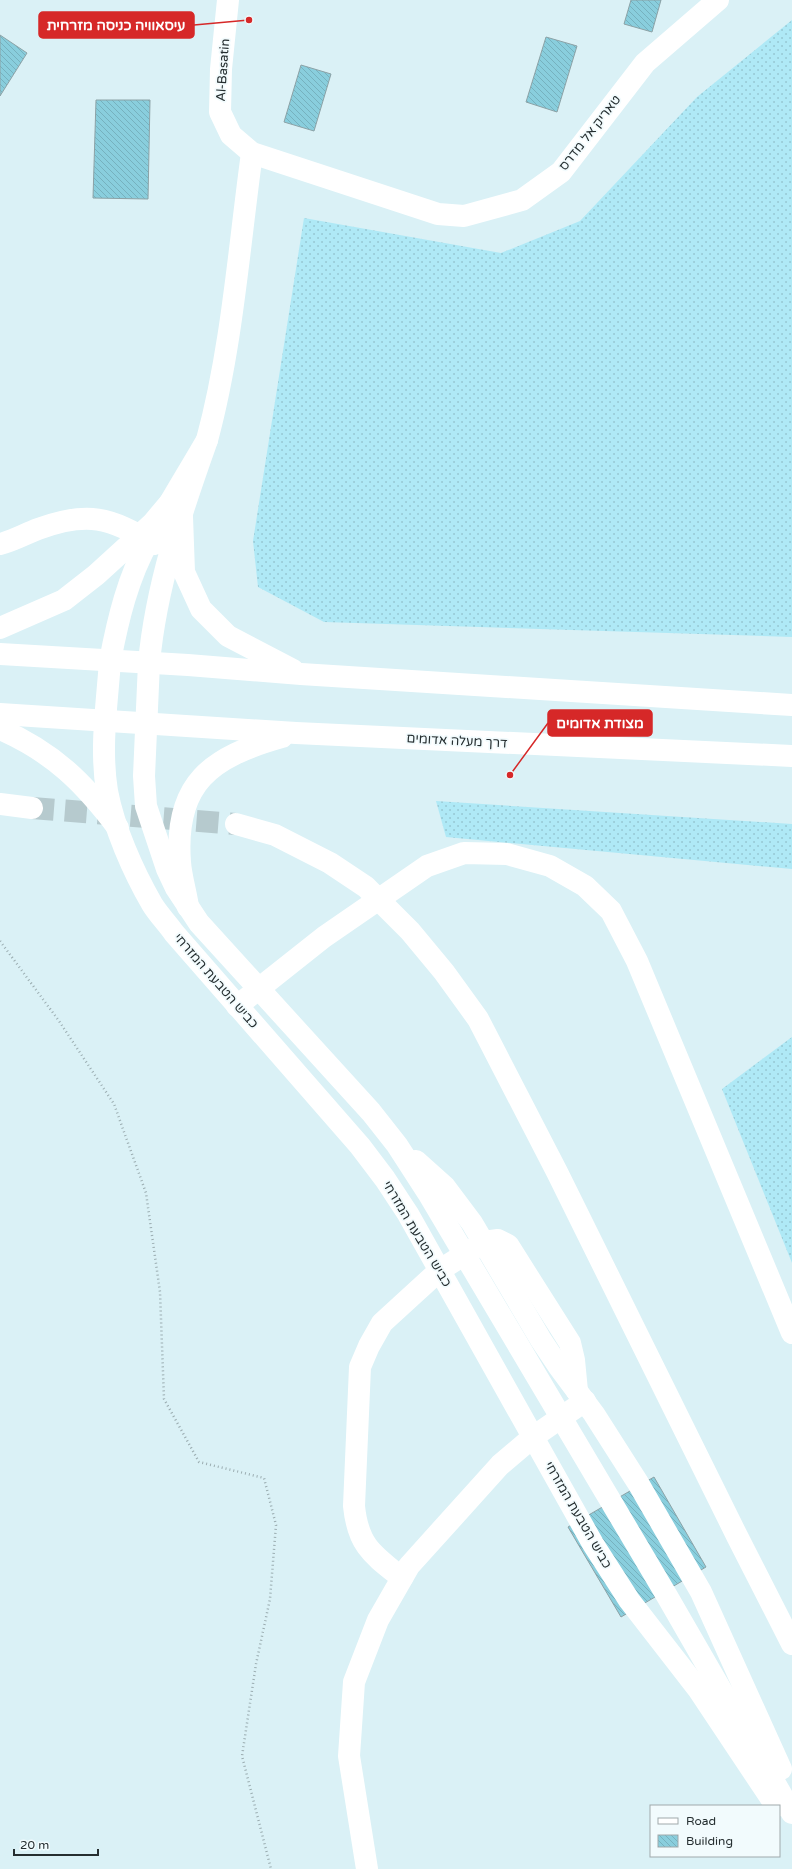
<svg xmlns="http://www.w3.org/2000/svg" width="792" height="1869" viewBox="0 0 792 1869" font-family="'Varela Round','Noto Sans Hebrew',sans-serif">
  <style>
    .grass { fill: url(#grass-dots) }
    .building { fill: url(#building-back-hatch); stroke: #8ca2a6 }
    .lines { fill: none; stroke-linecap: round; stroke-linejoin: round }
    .major-tunnel { stroke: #b6cace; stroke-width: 22; stroke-dasharray: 22 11; stroke-linecap: butt }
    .path { stroke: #9badb1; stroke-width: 2.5; stroke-dasharray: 1 3; stroke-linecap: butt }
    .minor { stroke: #fff; stroke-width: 22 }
    .major { stroke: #fff; stroke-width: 22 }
    .highway { stroke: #fff; stroke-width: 22 }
    .labels { text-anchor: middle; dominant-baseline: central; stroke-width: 3.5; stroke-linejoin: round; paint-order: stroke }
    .street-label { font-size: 13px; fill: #252e30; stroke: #f2fbfd }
    .leader { fill: none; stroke: #d62828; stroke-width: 1.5 }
    .callout-dot { fill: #d62828; stroke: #f2fbfd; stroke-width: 1.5 }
    .callout { fill: #d62828; stroke: #d62828; stroke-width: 1.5 }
    .callout-label { font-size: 14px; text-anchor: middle; font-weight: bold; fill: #fff }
  </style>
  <defs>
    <pattern id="grass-dots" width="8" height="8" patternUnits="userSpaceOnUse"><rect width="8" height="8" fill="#afe9f6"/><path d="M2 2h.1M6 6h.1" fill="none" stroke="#96c8d3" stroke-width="1.8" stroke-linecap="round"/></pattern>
    <pattern id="building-back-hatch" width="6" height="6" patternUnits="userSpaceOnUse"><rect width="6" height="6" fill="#89cedd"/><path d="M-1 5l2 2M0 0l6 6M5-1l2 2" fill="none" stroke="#76b1be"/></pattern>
  </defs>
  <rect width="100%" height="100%" fill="#daf1f6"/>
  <g class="grass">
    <polygon points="792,20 792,637 324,622 258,587 253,541 304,218 501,253 580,221 697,97"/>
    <polygon points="436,801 792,824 792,869 446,837"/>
    <polygon points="792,1037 792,1263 722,1089"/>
  </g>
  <g class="building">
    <polygon points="631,0 661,0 652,32 624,24"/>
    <polygon points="0,35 27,53 0,96"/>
    <polygon points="546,37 577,46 557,112 526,102"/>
    <polygon points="301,65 331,74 314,131 284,122"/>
    <polygon points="96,100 150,100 148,199 93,198"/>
    <polygon points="654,1477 706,1567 621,1617 568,1527"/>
  </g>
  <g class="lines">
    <polyline class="major-tunnel" points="32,808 236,824"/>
    <polyline class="path" points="0,941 59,1021 114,1104 146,1193 160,1292 164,1399 199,1462 264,1478 276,1525 270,1599 256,1664 242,1756 271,1869"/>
    <g class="minor">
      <polyline points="228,0 221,69 220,112 231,135 252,153 438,214 464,216 522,200 561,172 645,63 718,0"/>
      <path d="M207,440c25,-92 32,-193 45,-287"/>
      <path d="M0,544c13,-3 25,-10 38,-15 49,-18 72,-12 116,15"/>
      <path d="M110,661c8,-42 18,-84 39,-121 18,-34 39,-67 58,-100 -26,73 -51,146 -58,223"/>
      <polyline points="237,1006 324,937 427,866 464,853 507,854 550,866 585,886 611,911 637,961 792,1333"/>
      <path d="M402,1578c-29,-23 -44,-32 -48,-72l6,-139 9,-21 13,-23 58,-53 44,-28 14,-2 10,5 62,98 4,17 3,31"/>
      <polyline points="367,1869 349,1756 354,1682 378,1620 409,1566 500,1465 533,1437 585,1401"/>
    </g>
    <g class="major">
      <path d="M110,661c-3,43 -10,87 -3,130 7,37 26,80 45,113 6,10 15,19 22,29l186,213 25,33 23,35 185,330 36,56 69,89 78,117"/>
      <polyline points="149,663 144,776 146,806 167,869 176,888 199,923 371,1112 397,1145 428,1193 667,1596 792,1813"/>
      <polyline points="0,804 32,808"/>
      <polyline points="236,824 275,835 330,863 366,887 410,931 444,972 478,1019 557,1172 737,1536 792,1644"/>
      <polyline points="416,1161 445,1187 472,1223 541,1340 559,1367 594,1414 638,1483 701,1592 781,1769"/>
    </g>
    <g class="highway">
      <polyline points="182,517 184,572 201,609 228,636 293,670"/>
      <polyline points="0,628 64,600 96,575 152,524 173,499"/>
      <polyline points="0,654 188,665 301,674 792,705"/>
      <polyline points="0,714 296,733 792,756"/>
      <path d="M0,729c53,23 84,54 118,99"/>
      <path d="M188,907c-2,-15 -7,-30 -8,-45 -6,-79 31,-105 102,-125"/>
    </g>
  </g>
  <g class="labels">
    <g class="street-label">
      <text transform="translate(223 70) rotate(-86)">Al-Basatin</text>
      <text transform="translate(590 133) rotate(-52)">טאריק אל מדרס</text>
      <text transform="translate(457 741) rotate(3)">דרך מעלה אדומים</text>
      <text transform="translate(216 981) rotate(49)">כביש הטבעת המזרחי</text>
      <text transform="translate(417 1234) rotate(59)">כביש הטבעת המזרחי</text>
      <text transform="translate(578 1515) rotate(60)">כביש הטבעת המזרחי</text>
    </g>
  </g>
  <path class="leader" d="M249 20L194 25M510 775L548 723"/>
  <g class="callout-dot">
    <circle cx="249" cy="20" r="4"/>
    <circle cx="510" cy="775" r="4"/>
  </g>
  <g class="callout">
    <rect x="39" y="12" width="155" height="26" rx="4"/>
    <rect x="548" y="710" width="104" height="26" rx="4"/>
  </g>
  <g class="callout-label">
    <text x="116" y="30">עיסאוויה כניסה מזרחית</text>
    <text x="600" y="728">מצודת אדומים</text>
  </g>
  <rect x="650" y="1805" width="130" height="52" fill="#f2fbfd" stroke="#a0a9ab"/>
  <rect x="658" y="1818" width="20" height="6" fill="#ffffff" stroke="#a0a9ab"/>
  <text x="686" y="1825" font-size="12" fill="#252e30">Road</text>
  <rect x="658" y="1835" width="20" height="12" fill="url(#building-back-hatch)" stroke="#a0a9ab"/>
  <text x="686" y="1845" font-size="12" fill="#252e30">Building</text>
  <path d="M14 1849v6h84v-6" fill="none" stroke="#252e30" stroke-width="2"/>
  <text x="20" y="1849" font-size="12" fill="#252e30" stroke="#f2fbfd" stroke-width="3" paint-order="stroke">20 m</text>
</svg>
